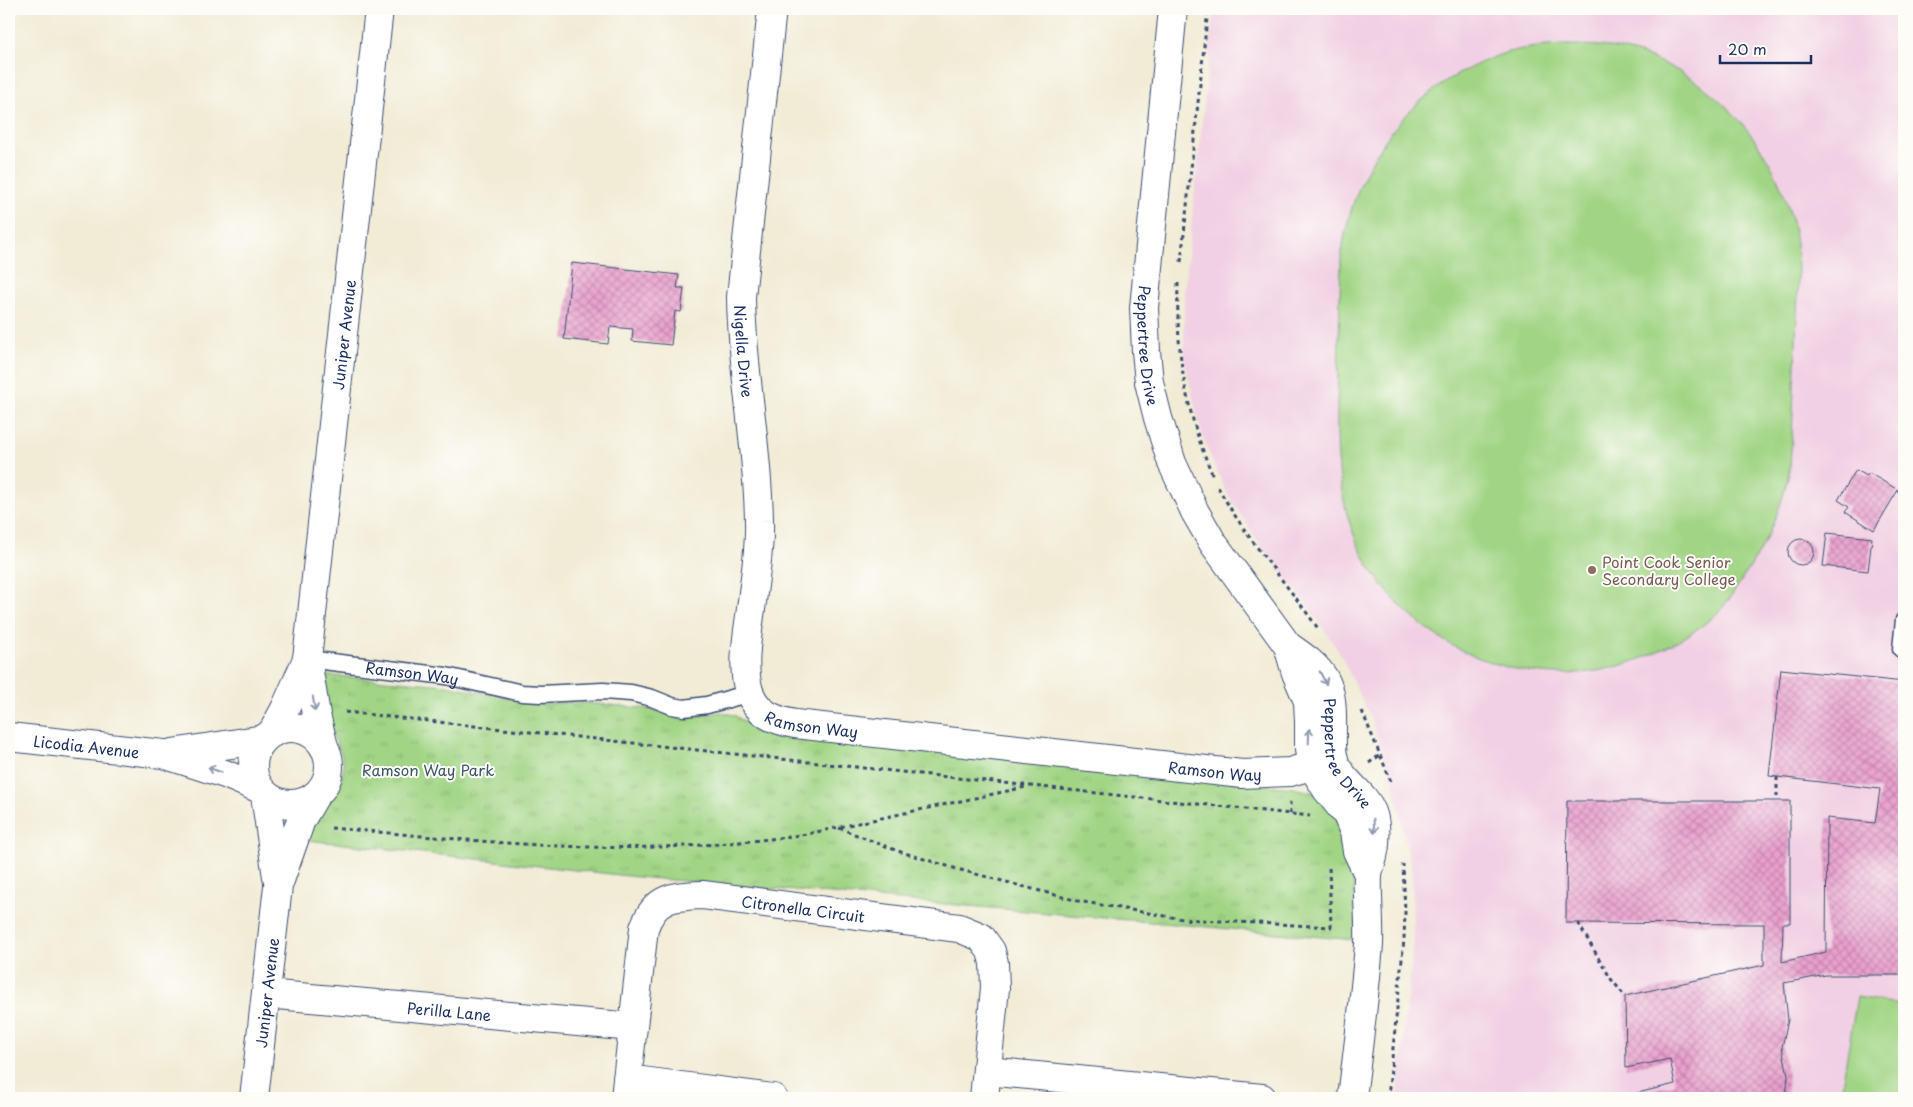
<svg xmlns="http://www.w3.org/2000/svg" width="1913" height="1107" viewBox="0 0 1913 1107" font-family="'Playpen Sans',sans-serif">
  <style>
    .built { fill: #f1d0e3 }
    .park { fill: url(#park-tufts); stroke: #5e8272 }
    .garden { fill: #a1d585; stroke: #5e8272 }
    .building { fill: url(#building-cross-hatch) }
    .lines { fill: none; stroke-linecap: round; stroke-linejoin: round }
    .lane-casing { stroke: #3b4b70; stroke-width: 19 }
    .street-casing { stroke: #3b4b70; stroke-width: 30 }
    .secondary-casing { stroke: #3b4b70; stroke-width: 30 }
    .path { stroke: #3b4b70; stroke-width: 3; stroke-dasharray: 4 4; stroke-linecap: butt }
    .lane { stroke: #fff; stroke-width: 16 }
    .street { stroke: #fff; stroke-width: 28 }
    .secondary { stroke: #fff; stroke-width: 28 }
    .oneway { stroke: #8d97ae }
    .education-dot { fill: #8d6e63; stroke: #fdfcf7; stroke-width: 2 }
    .labels { text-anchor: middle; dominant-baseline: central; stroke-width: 4; stroke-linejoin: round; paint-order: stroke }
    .street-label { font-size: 15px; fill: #1b2f5e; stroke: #fdfcf7 }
    .education-label { font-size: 15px; fill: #785e54; stroke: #fdfcf7; text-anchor: start }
    .park-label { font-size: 15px; fill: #3c5868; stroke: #fdfcf7 }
  </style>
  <defs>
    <pattern id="park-tufts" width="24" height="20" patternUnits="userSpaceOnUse" patternTransform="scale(1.25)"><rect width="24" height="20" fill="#a1d585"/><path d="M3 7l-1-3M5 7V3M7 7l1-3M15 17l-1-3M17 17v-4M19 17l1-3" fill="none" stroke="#8ab775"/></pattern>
    <pattern id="building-cross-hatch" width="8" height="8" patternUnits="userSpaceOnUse" patternTransform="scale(1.25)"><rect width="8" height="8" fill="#eaa0ce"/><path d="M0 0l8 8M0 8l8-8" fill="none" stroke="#bd83aa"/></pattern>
  </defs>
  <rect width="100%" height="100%" fill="#fdfcf7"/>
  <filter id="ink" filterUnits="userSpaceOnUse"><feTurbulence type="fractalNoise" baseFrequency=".02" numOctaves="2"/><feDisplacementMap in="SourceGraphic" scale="10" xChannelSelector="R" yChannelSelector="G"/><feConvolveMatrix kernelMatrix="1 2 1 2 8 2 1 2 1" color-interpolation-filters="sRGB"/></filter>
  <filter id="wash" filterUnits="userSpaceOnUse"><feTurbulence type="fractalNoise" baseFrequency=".0096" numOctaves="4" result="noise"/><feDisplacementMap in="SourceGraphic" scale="20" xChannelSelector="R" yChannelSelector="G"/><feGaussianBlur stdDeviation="1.12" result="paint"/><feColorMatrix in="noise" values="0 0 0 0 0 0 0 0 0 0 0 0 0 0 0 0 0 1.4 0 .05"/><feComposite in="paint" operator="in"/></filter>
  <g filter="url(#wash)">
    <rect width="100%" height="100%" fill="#f1ecd6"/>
    <polygon class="built" points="1214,9 1904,9 1904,1098 1397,1098 1413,945 1412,872 1393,781 1370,716 1338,650 1301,596 1260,544 1227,493 1214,466 1202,434 1186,369 1184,341 1184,294"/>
    <path class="park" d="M321,675l126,10 68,15 28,4 30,-2 38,3 38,4 25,7h25l21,-4 14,3 24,15 14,3 522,55 34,8 24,61 4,61v22l-719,-63 -330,-37c1,-25 32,-41 36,-67 3,-18 -9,-33 -15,-48 -5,-15 -5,-35 -7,-50z"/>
    <g class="garden">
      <path d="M1561,45c16,0 32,0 49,2 92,15 166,92 184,183 7,37 3,75 2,113 -2,41 -3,83 -6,124 -8,44 -26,81 -51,117 -5,7 -9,15 -15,22 -14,16 -34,29 -53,39 -67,35 -134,39 -204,8 -45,-21 -87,-60 -108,-106 -25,-55 -23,-111 -21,-170 1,-40 2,-79 3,-119 10,-81 54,-153 129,-190 12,-6 25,-12 38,-16 17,-4 35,-6 53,-7z"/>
      <polygon points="1857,997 1904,1005 1904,1098 1840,1098"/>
    </g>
    <g id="blocks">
      <g class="building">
        <polygon points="572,263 679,275 677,288 684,288 681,312 675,311 671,345 632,341 633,329 610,327 608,344 564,339"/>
        <polygon points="1856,470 1867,476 1869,473 1898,490 1874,530 1845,512 1849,507 1838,500"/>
        <polygon points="1827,533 1872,538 1868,571 1823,566"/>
        <circle cx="1801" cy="552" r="13"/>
        <polygon points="1781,669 1904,682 1904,975 1826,975 1784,983 1788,1020 1782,1047 1788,1075 1786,1098 1625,1098 1625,1096 1675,1084 1670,1059 1626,1068 1625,996 1764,965 1764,924 1566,923 1567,801 1790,801 1790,923 1783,923 1782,962 1826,952 1827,818 1875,823 1880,789 1769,776"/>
      </g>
    </g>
  </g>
  <g filter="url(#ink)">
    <use href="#blocks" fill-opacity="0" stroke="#3b4b70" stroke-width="1"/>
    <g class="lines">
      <g class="lane-casing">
        <g id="lane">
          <polyline points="1901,649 1904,620"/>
          <path id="s1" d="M307,659l139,17 76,17 18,1 63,-3 28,2 21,5 20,8 12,2 23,-3 43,-12"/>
        </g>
      </g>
      <g class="street-casing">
        <g id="street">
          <path id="s2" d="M772,9l-31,288c1,75 17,149 18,224 1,24 -3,48 -6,72 -3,30 -13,70 -4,98 8,23 25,29 46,33l447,50 48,-2 44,-13"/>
          <path id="s3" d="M1173,9l-29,299 2,43 3,31 9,36 14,45 23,49 18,31 75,103 8,27 12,28 1,21v28l3,16 15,24 20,25 7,17 3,19 11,23"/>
          <path id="s4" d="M1288,646c37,25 45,35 44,81 0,11 -1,23 2,34 7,20 30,31 38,51 5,13 4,32 1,45 -1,6 -5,12 -5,19 -1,22 2,45 1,68 -4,51 -11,103 -17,154"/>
          <path id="s5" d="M266,994l367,33"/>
          <polyline points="987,1071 1262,1098"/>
          <polyline points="627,1079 773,1098"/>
          <path id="s6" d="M625,1098l19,-170c11,-31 29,-32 59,-33l256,33 22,9 10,14 3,12 1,25 -11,110"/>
        </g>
      </g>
      <g class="secondary-casing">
        <g id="secondary">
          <circle cx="291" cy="766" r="38"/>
          <polyline points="272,733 285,709 307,659"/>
          <path id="s7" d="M9,737l154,17 62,20 35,15"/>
          <path id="s8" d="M324,747l-8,-32 -9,-56 72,-650"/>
          <polyline points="172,753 264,739"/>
          <polyline points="265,795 277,877"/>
          <path id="s9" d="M254,1098l24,-212 23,-66 14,-24"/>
        </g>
      </g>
      <g class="path">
        <polyline points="1181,262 1208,9"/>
        <path d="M1178,283c-2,72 7,127 35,193"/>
        <path d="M1218,487c28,52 68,95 101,143"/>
        <polyline points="1362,711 1392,784"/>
        <polyline points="345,712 1310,816"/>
        <polyline points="1369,763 1380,755"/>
        <polyline points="1777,777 1777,801"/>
        <polyline points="1290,814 1290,801"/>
        <path d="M331,828c76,6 154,15 230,18 82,4 165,0 246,-12l219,-47"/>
        <polyline points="839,828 898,851 957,869 1078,901 1183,919 1331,927 1329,866"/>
        <polyline points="1578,923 1611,979 1625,996"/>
        <polyline points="1388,1098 1404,939 1405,912 1403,864"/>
      </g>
      <use href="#lane" class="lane"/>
      <use href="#street" class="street"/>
      <use href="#secondary" class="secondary"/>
    </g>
    <defs><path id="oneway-shaft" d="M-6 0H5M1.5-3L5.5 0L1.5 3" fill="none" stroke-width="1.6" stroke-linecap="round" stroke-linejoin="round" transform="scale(1.25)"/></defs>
    <g class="oneway">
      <use href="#oneway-shaft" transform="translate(1323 678) rotate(63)"/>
      <use href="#oneway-shaft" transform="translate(314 704) rotate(81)"/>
      <use href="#oneway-shaft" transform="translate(1309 736) rotate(-88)"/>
      <use href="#oneway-shaft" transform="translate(215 770) rotate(-161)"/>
      <use href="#oneway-shaft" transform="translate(1374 826) rotate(85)"/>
    </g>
  </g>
  <circle class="education-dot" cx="1592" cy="570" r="5"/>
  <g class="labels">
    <g class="street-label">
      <text stroke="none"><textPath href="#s8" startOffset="416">Juniper Avenue</textPath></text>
      <text stroke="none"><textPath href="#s3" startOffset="338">Peppertree Drive</textPath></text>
      <text stroke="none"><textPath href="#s2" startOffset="344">Nigella Drive</textPath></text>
      <text stroke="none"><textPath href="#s1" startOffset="106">Ramson Way</textPath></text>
      <text stroke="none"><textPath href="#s2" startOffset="762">Ramson Way</textPath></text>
      <text stroke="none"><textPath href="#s7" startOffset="78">Licodia Avenue</textPath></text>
      <text stroke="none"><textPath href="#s4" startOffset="130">Peppertree Drive</textPath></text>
      <text stroke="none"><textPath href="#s2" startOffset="1168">Ramson Way</textPath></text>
      <text stroke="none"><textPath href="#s6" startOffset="346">Citronella Circuit</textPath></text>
      <text stroke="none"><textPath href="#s9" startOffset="106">Juniper Avenue</textPath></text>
      <text stroke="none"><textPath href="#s5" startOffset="184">Perilla Lane</textPath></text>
    </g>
    <g class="education-label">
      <text x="1602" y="561">Point Cook Senior<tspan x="1602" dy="17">Secondary College</tspan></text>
    </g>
    <g class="park-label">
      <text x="428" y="769">Ramson Way Park</text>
    </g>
  </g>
  <rect width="1913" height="1107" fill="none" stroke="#fdfcf7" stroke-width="30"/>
  <path d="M1720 55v8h91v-8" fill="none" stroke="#1b2f5e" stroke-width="2.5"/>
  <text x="1728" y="55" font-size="15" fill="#1b2f5e" stroke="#fdfcf7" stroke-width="4" paint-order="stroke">20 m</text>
</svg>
